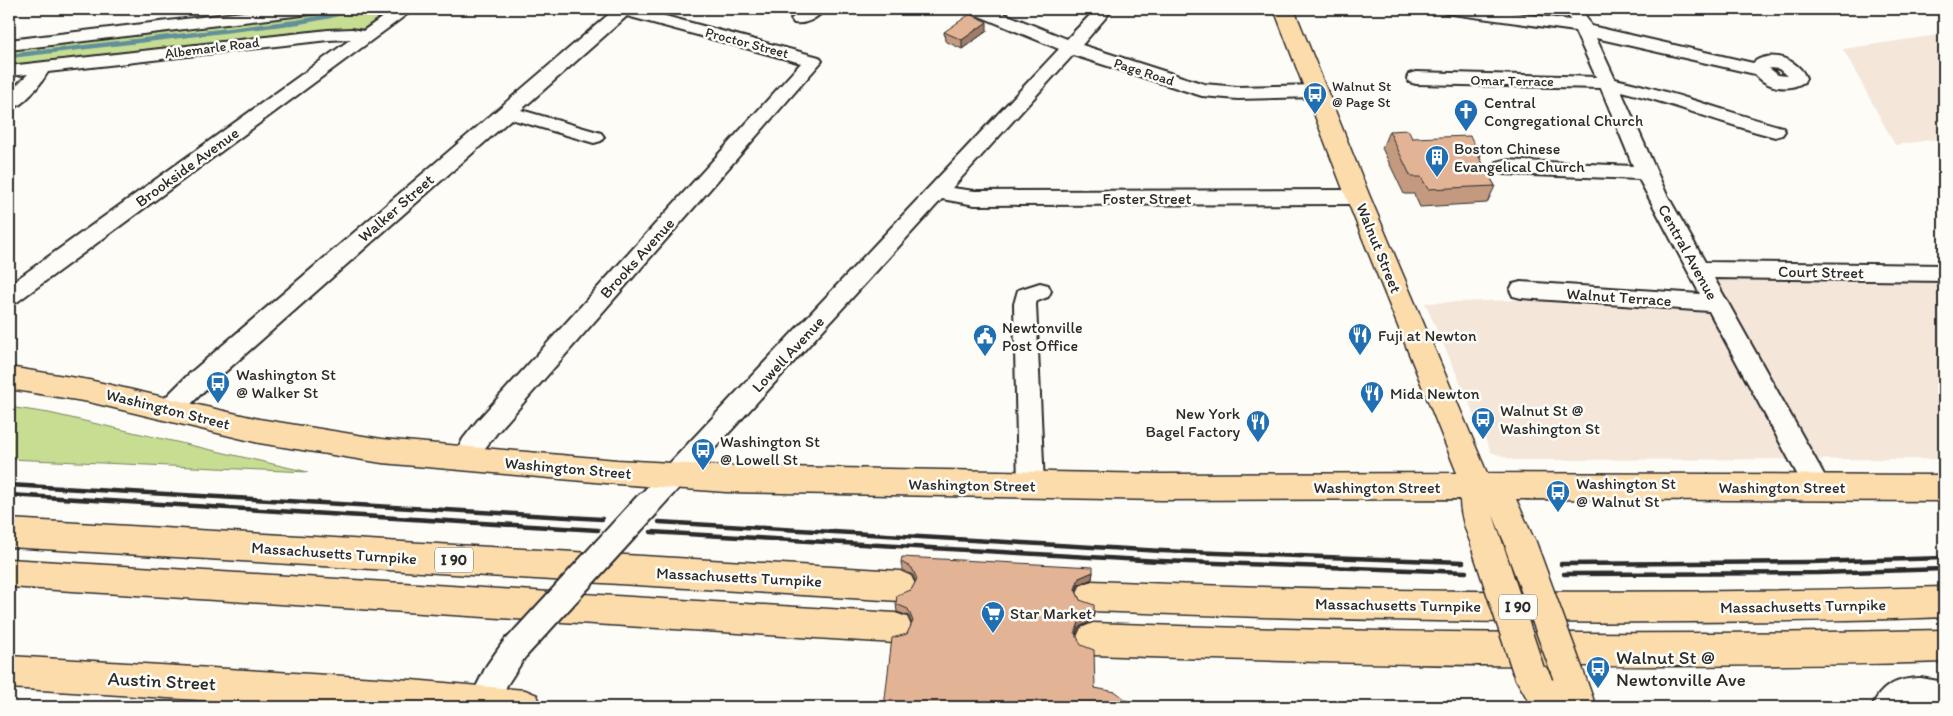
<svg xmlns="http://www.w3.org/2000/svg" width="1953" height="716" viewBox="0 0 1953 716" font-family="Itim,sans-serif">
  <style>
    .built { fill: #f5e6da }
    .green { fill: #c6dd92; stroke: #78845e }
    .lines { fill: none; stroke-linecap: round; stroke-linejoin: round }
    .stream { stroke: #62909a; stroke-width: 4.5 }
    .minor-casing { stroke: #2b2b2b; stroke-width: 4 }
    .major-casing { stroke: #2b2b2b; stroke-width: 3 }
    .highway-casing { stroke: #2b2b2b; stroke-width: 3 }
    .minor { fill: #fdfcf7; fill-rule: evenodd }
    .major { fill: #fddcac; fill-rule: evenodd }
    .highway { fill: #fddcac; fill-rule: evenodd }
    .rail { stroke: #2b2b2b; stroke-width: 4.5 }
    .minor-bridge-casing { stroke: #2b2b2b; stroke-width: 30; stroke-linecap: butt }
    .major-bridge-casing { stroke: #2b2b2b; stroke-width: 34; stroke-linecap: butt }
    .minor-bridge { stroke: #fdfcf7; stroke-width: 26 }
    .major-bridge { stroke: #fddcac; stroke-width: 31 }
    .wall { fill: #c39a80; stroke: #2b2b2b }
    .shaded-wall { fill: #9f7d68; stroke: #2b2b2b }
    .building { fill: #e3b395; stroke: #2b2b2b }
    .labels { text-anchor: middle; dominant-baseline: central; stroke-width: 5; stroke-linejoin: round; paint-order: stroke }
    .far-street-label { font-size: 14px; fill: #2b2b2b; stroke: #fdfcf7 }
    .far-poi-label { font-size: 14px; fill: #2b2b2b; stroke: #fdfcf7; text-anchor: start }
    .shield { fill: #fdfcf7; stroke: #6a6a68; stroke-width: 1 }
    .shield-label { font-size: 15px; font-weight: bold; fill: #2b2b2b }
    .poi-label { font-size: 16px; fill: #2b2b2b; stroke: #fdfcf7; text-anchor: start }
    .street-label { font-size: 16px; fill: #2b2b2b; stroke: #fdfcf7 }
    .near-poi-label { font-size: 19px; fill: #2b2b2b; stroke: #fdfcf7; text-anchor: start }
    .near-street-label { font-size: 19px; fill: #2b2b2b; stroke: #fdfcf7 }
  </style>
  <rect width="100%" height="100%" fill="#fdfcf7"/>
  <filter id="ink" filterUnits="userSpaceOnUse"><feTurbulence type="fractalNoise" baseFrequency=".02" numOctaves="2"/><feDisplacementMap in="SourceGraphic" scale="10" xChannelSelector="R" yChannelSelector="G"/><feConvolveMatrix kernelMatrix="1 2 1 2 8 2 1 2 1" color-interpolation-filters="sRGB"/></filter>
  <g filter="url(#ink)">
    <g class="built">
      <polygon points="1944,34 1944,138 1895,145 1843,49"/>
      <polygon points="1730,276 1944,280 1944,459 1513,460 1491,452 1425,303 1516,300 1706,303 1719,280"/>
    </g>
    <g class="green">
      <polygon points="310,9 394,9 368,28 9,72 9,45"/>
      <polygon points="9,407 49,413 308,472 9,459"/>
    </g>
    <g class="lines">
      <polyline class="stream" points="9,56 298,22 330,16 351,9"/>
      <g class="minor-casing">
        <g id="minor">
          <polygon points="269,9 320,9 317,13 311,14 9,50 9,40"/>
          <path d="M394,9h20l-397,293 -8,2v-19l342,-246 -23,1 -280,32c-8,13 -24,34 -39,38v-17l19,-19 -19,2v-10l319,-36 24,-1 11,2z"/>
          <polygon points="615,9 639,9 819,57 822,61 496,434 482,452 475,466 466,470 457,466 453,459 463,439 478,420 801,63 627,16 521,110 601,133 604,137 601,141 594,143 511,119 207,388 178,417 169,420 160,417 157,410 160,403 189,374"/>
          <path d="M804,9h21c-7,9 -20,16 -31,14l-3,-4z"/>
          <polygon points="970,9 993,9 1067,39 1096,9 1113,9 1082,45 1204,84 1238,87 1318,85 1325,87 1327,91 1325,95 1318,97 1238,99 1202,96 1073,55 952,188 975,191 1358,190 1365,192 1368,197 1365,202 1358,204 975,205 942,199 656,513 647,516 638,513 634,505 638,497 1059,49 972,13"/>
          <path d="M1443,9h45l82,11 -4,-11h16l9,17 162,37c16,-14 46,-4 53,15l-2,4c-16,10 -38,6 -49,-8l-159,-36 19,41c57,12 111,33 167,48l3,4 -3,4 -7,2c-52,-13 -102,-34 -154,-46l45,102 39,69 239,3v16l-230,-3 113,202 4,8 -4,8 -9,3 -9,-3 -100,-185 -188,-13 -8,-2 -3,-6 3,-6 8,-2 179,12 -61,-115 -135,-5 -7,-2 -3,-5 3,-5 7,-2 129,6 -32,-78 -185,-4 -7,-2 -2,-4 2,-4 7,-2 180,5 -21,-46 -123,-17 -6,-1zM1769,68l10,1 8,7 -9,-1z"/>
          <polygon points="1040,283 1048,285 1051,291 1048,297 1037,301 1036,304 1044,486 1040,494 1031,497 1022,494 1018,486 1014,304 1018,290"/>
          <polygon points="516,634 526,638 531,648 507,685 497,707 466,707 487,665 506,638"/>
          <path d="M1921,678l23,4v25h-72c8,-21 26,-29 49,-29z"/>
        </g>
      </g>
      <g class="major-casing">
        <g id="major">
          <path d="M1274,9h20l76,188 117,276 457,2v26l-428,-2 21,47 -5,10 -11,4 -11,-4 -17,-41 10,30 -5,10 -11,4 -11,-4c-8,-17 -16,-37 -16,-56l-298,1 -436,-8 -109,-8 -235,-21 -123,-20 -170,-41 -80,-13v-22l80,13 170,39 123,20 235,21 109,6 436,8 295,-1 -111,-276z"/>
          <polygon points="9,656 411,680 525,690 537,695 542,707 308,707 9,688"/>
          <polygon points="1529,656 1541,660 1551,675 1556,662 1568,658 1580,662 1596,707 1532,707 1512,672 1517,660"/>
        </g>
      </g>
      <g class="highway-casing">
        <g id="highway">
          <polygon points="9,519 900,571 911,576 916,586 911,596 900,601 9,547"/>
          <polygon points="9,559 895,613 907,617 912,628 907,639 895,643 9,587"/>
          <path d="M1092,581c284,12 568,14 852,6v30c-85,4 -171,4 -257,5 -198,2 -397,-3 -595,-11l-12,-5 -4,-10 4,-10z"/>
          <path d="M1093,623c284,11 567,13 851,7v32c-87,3 -174,3 -261,4 -197,1 -393,-4 -590,-11l-12,-5 -5,-11 5,-11z"/>
        </g>
      </g>
      <use href="#minor" class="minor"/>
      <use href="#major" class="major"/>
      <use href="#highway" class="highway"/>
      <g class="rail">
        <polyline points="9,485 602,519"/>
        <polyline points="9,495 598,530"/>
        <polyline points="659,522 1162,551 1463,562"/>
        <polyline points="651,532 1160,561 1466,572"/>
        <polyline points="1561,564 1811,562 1944,558"/>
        <polyline points="1564,574 1818,573 1944,569"/>
      </g>
      <g class="minor-bridge-casing">
        <polyline id="minor-bridge" points="516,648 647,505"/>
      </g>
      <g class="major-bridge-casing">
        <g id="major-bridge">
          <polyline points="1487,545 1529,672"/>
          <polyline points="1521,546 1568,674"/>
        </g>
      </g>
      <use href="#minor-bridge" class="minor-bridge"/>
      <use href="#major-bridge" class="major-bridge"/>
    </g>
    <g class="wall">
      <polygon points="987,31 962,49 945,41 944,32"/>
      <polygon points="1389,131 1412,138 1481,155 1480,158 1495,186 1487,203 1420,207 1414,194 1404,194 1382,148"/>
      <polygon points="901,562 1093,572 1092,579 1078,585 1076,591 1080,600 1094,614 1092,621 1079,627 1076,634 1095,688 1130,703 907,634 912,624 909,616 897,612 896,604 911,590 916,582 913,575 902,570"/>
    </g>
    <g class="shaded-wall">
      <polygon points="987,22 987,31 962,49 962,40"/>
      <polygon points="1093,572 1092,579 1078,585 1074,597 1075,589 1079,578"/>
      <polygon points="1094,614 1092,621 1079,627 1074,640 1075,633 1080,620"/>
    </g>
    <g class="building">
      <polygon points="970,14 987,22 962,40 944,32"/>
      <polygon points="1408,130 1412,138 1470,136 1481,155 1478,155 1495,186 1428,189 1421,177 1411,177 1389,131"/>
      <polygon points="902,557 1093,567 1093,572 1079,578 1075,589 1080,600 1094,605 1094,614 1080,620 1075,633 1081,645 1094,650 1095,688 1116,692 1130,703 1131,707 884,707 892,638 907,634 913,621 908,609 896,604 897,595 911,590 917,579 912,568 901,562"/>
    </g>
  </g>
  <defs>
    <g id="bus-pin" transform="scale(1.25)"><path d="M0 17L-7.5 6A9.5 9.5 0 1 1 7.5 6Z" fill="#1f6fb2" stroke="#fdfcf7"/><path d="M-5-6H5V4H4V6H2V4H-2V6H-4V4H-5ZM-3.5-4V0h7V-4ZM-3.5 1.2v1.5H-2V1.2ZM2 1.2v1.5H3.5V1.2Z" fill="#fff"/></g>
    <g id="church-pin" transform="scale(1.25)"><path d="M0 17L-7.5 6A9.5 9.5 0 1 1 7.5 6Z" fill="#1f6fb2" stroke="#fdfcf7"/><path d="M-1.2-6h2.4v3.5h3.3v2.4h-3.3V6h-2.4V-.1h-3.3v-2.4h3.3Z" fill="#fff"/></g>
    <g id="building-pin" transform="scale(1.25)"><path d="M0 17L-7.5 6A9.5 9.5 0 1 1 7.5 6Z" fill="#1f6fb2" stroke="#fdfcf7"/><path d="M-4-6H4V6H1V3H-1V6H-4ZM-2.5-4.3h1.7v1.8h-1.7ZM.8-4.3h1.7v1.8H.8ZM-2.5-1h1.7V.8h-1.7ZM.8-1h1.7V.8H.8Z" fill="#fff"/></g>
    <g id="restaurant-pin" transform="scale(1.25)"><path d="M0 17L-7.5 6A9.5 9.5 0 1 1 7.5 6Z" fill="#1f6fb2" stroke="#fdfcf7"/><path d="M-5-6h1v4h1v-4h1v4h1v-4h1v5L-1.5 .5V6h-2V.5L-5-1ZM5-6V6H3V1.5H1.5Q1.5-4 5-6Z" fill="#fff"/></g>
    <g id="civic-pin" transform="scale(1.25)"><path d="M0 17L-7.5 6A9.5 9.5 0 1 1 7.5 6Z" fill="#1f6fb2" stroke="#fdfcf7"/><path d="M-.6-6.5H3V-4.5H.6V-3L4-1V1h2V6H-6V1h2V-1L-.6-3ZM-1.2 2.5V6h2.4V2.5Z" fill="#fff"/></g>
    <g id="supermarket-pin" transform="scale(1.25)"><path d="M0 17L-7.5 6A9.5 9.5 0 1 1 7.5 6Z" fill="#1f6fb2" stroke="#fdfcf7"/><path d="M-6-5.5h2.5l.6 2H6L4.5 2H-2.5L-4.4-4H-6ZM-1.5 3.2a1.3 1.3 0 1 0 .1 0ZM3 3.2a1.3 1.3 0 1 0 .1 0Z" fill="#fff"/></g>
  </defs>
  <g fill-rule="evenodd">
    <use href="#bus-pin" x="1315" y="94"/>
    <use href="#church-pin" x="1466" y="111"/>
    <use href="#building-pin" x="1437" y="157"/>
    <use href="#restaurant-pin" x="1360" y="335"/>
    <use href="#civic-pin" x="985" y="336"/>
    <use href="#bus-pin" x="218" y="383"/>
    <use href="#restaurant-pin" x="1372" y="393"/>
    <use href="#bus-pin" x="1483" y="419"/>
    <use href="#restaurant-pin" x="1258" y="422"/>
    <use href="#bus-pin" x="703" y="450"/>
    <use href="#bus-pin" x="1558" y="492"/>
    <use href="#supermarket-pin" x="993" y="613"/>
    <use href="#bus-pin" x="1598" y="668"/>
  </g>
  <g class="labels">
    <g class="far-street-label">
      <text transform="translate(747 43) rotate(15)">Proctor Street</text>
      <text transform="translate(212 48) rotate(-7)">Albemarle Road</text>
      <text transform="translate(1144 72) rotate(18)">Page Road</text>
      <text transform="translate(1512 81) rotate(1)">Omar Terrace</text>
    </g>
    <g class="far-poi-label">
      <text x="1332" y="86">Walnut St<tspan x="1332" dy="16">@ Page St</tspan></text>
    </g>
    <g class="shield">
      <rect x="435" y="547.5" width="38" height="25" rx="4"/>
      <rect x="1499" y="594.5" width="38" height="25" rx="4"/>
    </g>
    <g class="shield-label">
      <text x="454" y="560">I 90</text>
      <text x="1518" y="607">I 90</text>
    </g>
    <g class="poi-label">
      <text x="1484" y="102">Central<tspan x="1484" dy="18">Congregational Church</tspan></text>
      <text x="1454" y="148">Boston Chinese<tspan x="1454" dy="18">Evangelical Church</tspan></text>
      <text x="1002" y="327">Newtonville<tspan x="1002" dy="18">Post Office</tspan></text>
      <text x="1378" y="335">Fuji at Newton</text>
      <text x="236" y="374">Washington St<tspan x="236" dy="18">@ Walker St</tspan></text>
      <text x="1390" y="393">Mida Newton</text>
      <text x="1500" y="410">Walnut St @<tspan x="1500" dy="18">Washington St</tspan></text>
      <text x="1240" y="413" text-anchor="end">New York<tspan x="1240" dy="18">Bagel Factory</tspan></text>
      <text x="720" y="441">Washington St<tspan x="720" dy="18">@ Lowell St</tspan></text>
      <text x="1576" y="483">Washington St<tspan x="1576" dy="18">@ Walnut St</tspan></text>
      <text x="1010" y="613">Star Market</text>
    </g>
    <g class="street-label">
      <text transform="translate(187 167) rotate(-36)">Brookside Avenue</text>
      <text x="1147" y="198">Foster Street</text>
      <text transform="translate(396 208) rotate(-41)">Walker Street</text>
      <text transform="translate(1379 248) rotate(68)">Walnut Street</text>
      <text transform="translate(1688 252) rotate(61)">Central Avenue</text>
      <text transform="translate(637 258) rotate(-48)">Brooks Avenue</text>
      <text transform="translate(1821 272) rotate(1)">Court Street</text>
      <text transform="translate(1619 297) rotate(4)">Walnut Terrace</text>
      <text transform="translate(788 354) rotate(-47)">Lowell Avenue</text>
      <text transform="translate(168 409) rotate(14)">Washington Street</text>
      <text transform="translate(568 468) rotate(5)">Washington Street</text>
      <text transform="translate(972 485) rotate(1)">Washington Street</text>
      <text x="1377" y="487">Washington Street</text>
      <text x="1782" y="487">Washington Street</text>
      <text transform="translate(334 553) rotate(4)">Massachusetts Turnpike</text>
      <text transform="translate(739 577) rotate(3)">Massachusetts Turnpike</text>
      <text transform="translate(1398 605) rotate(1)">Massachusetts Turnpike</text>
      <text transform="translate(1803 606) rotate(-1)">Massachusetts Turnpike</text>
    </g>
    <g class="near-poi-label">
      <text x="1616" y="657">Walnut St @<tspan x="1616" dy="22">Newtonville Ave</tspan></text>
    </g>
    <g class="near-street-label">
      <text transform="translate(162 681) rotate(3)">Austin Street</text>
    </g>
  </g>
  <rect width="1953" height="716" fill="none" stroke="#fdfcf7" stroke-width="30"/>
  <rect x="15" y="15" width="1923" height="686" fill="none" stroke="#2b2b2b" stroke-width="2" filter="url(#ink)"/>
</svg>
